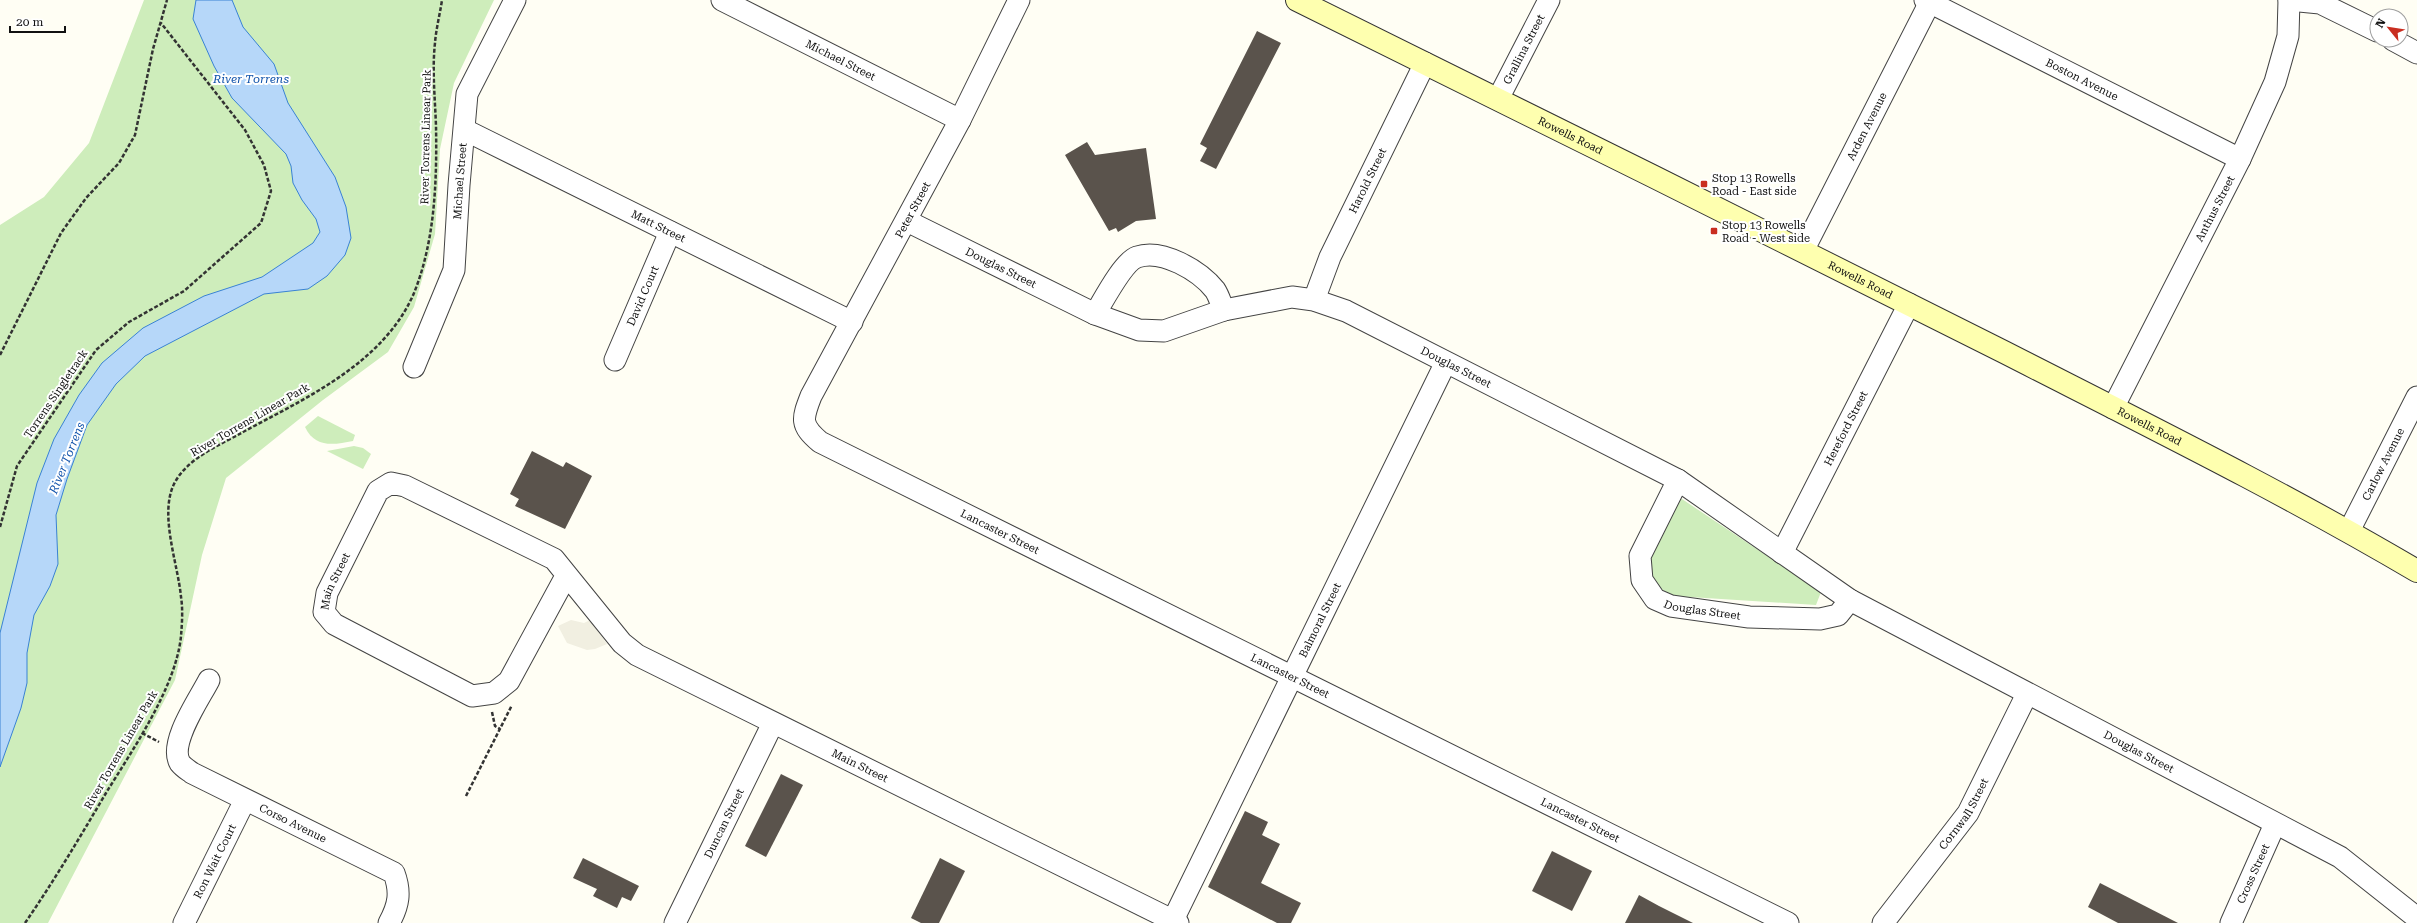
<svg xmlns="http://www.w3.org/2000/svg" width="2417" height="923" viewBox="0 0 2417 923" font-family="'Roboto Serif',serif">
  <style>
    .green { fill: #ceedbb }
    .plaza { fill: #f1efe1 }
    .water { fill: #b6d7f9; stroke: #3982d4 }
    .building { fill: #5a534c }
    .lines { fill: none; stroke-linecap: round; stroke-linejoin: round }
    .minor-casing { stroke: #444; stroke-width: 23 }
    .secondary-casing { stroke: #333; stroke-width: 24 }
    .path { stroke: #333; stroke-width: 2.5; stroke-dasharray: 4 2; stroke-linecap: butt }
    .minor { stroke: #fff; stroke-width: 21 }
    .secondary { stroke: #feffaf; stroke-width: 22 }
    .poi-dot { fill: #c92e20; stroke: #fff; stroke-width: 1.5 }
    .labels { text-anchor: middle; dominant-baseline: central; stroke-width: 4; stroke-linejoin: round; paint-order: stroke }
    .street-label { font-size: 11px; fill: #111; stroke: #fff }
    .poi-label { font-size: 11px; fill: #111; stroke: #fff; text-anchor: start }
    .water-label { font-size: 12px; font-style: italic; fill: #1254ab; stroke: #fff }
  </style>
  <rect width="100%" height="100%" fill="#fffef4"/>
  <g class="green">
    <polygon points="144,0 494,0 454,83 440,149 435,234 414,307 388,352 323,400 226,478 202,555 175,680 48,923 0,923 0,225 44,197 89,143"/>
    <path d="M318,416l37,19 -2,6c-20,4 -38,7 -48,-14z"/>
    <polygon points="354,446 363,448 371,454 363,469 327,451"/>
    <path d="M1679,497l142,95 -5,13 -142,-9c-5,-3 -15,-7 -18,-12 -19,-30 8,-61 23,-87z"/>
  </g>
  <polygon class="plaza" points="571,620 584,623 590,620 607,644 595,649 587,650 567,643 558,626"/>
  <polygon class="water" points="196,0 232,0 243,27 274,64 288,103 335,177 346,207 351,238 345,255 327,276 308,289 264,294 145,356 116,384 87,425 67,479 56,515 58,564 50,586 34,615 27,653 27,683 21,708 0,767 0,633 37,483 54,439 79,395 102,363 143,328 204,296 262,277 313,243 320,232 316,219 302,200 293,183 291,166 286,154 232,98 214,66 193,19"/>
  <g class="building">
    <polygon points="1257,31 1281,43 1216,169 1200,161 1207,148 1200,144"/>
    <polygon points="1087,142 1095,155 1146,148 1156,219 1136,221 1118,232 1116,228 1109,231 1065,155"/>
    <polygon points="532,451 563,467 566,462 592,476 565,529 515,506 519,499 510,494"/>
    <polygon points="781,774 803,785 766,857 745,846"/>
    <polygon points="1245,811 1268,822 1262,835 1280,844 1261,883 1301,903 1291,923 1277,923 1208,887"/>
    <polygon points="1552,851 1592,871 1572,911 1532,891"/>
    <polygon points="583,858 639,886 631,901 622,897 617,908 593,896 597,889 573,878"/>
    <polygon points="940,858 965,871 939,923 921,923 911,918"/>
    <polygon points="2100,883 2178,923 2118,923 2088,907"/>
    <polygon points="1639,895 1659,906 1693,923 1625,923"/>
  </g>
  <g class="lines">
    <g class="minor-casing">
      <g id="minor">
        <path id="s1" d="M722,0l238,120"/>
        <path id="s2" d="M1019,0l-59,120 -149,276c-9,23 -11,29 9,46l968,481"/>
        <path id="s3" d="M1925,0l315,159"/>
        <polyline points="2289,0 2320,3 2377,31"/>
        <polyline points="2393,40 2417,53"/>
        <path id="s4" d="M1498,99l51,-99"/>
        <path id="s5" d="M465,130l387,192"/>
        <path id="s6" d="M907,221l188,93 44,16 25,1 60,-21 68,-13 22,3 32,11 332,169 172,120 490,257 77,61"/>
        <path id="s7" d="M1803,251l127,-249"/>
        <path id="s8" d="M1314,300l16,-43 95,-194"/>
        <path d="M1095,314c8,-13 28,-52 42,-57 25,-9 63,14 78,33 4,6 6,14 9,20"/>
        <path id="s9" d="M615,360l55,-128"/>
        <path id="s10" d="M414,367l40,-97 5,-85 8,-91 48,-94"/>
        <path id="s11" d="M2113,408l127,-249 35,-77 13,-46 1,-36"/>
        <path id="s12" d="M1678,480l-38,76 2,24 13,19 16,7 78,11 71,2 18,-4 12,-15"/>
        <path id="s13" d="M2349,531l68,-134"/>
        <path id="s14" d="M1782,553l127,-249"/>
        <path id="s15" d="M566,576l-57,105 -15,12 -22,3 -138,-72 -10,-12 3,-19 51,-102 13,-8 14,3 149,73 68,84 15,12 541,268"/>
        <path id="s16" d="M209,680c-9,18 -41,63 -29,83 3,4 8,7 12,10l202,100c7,19 5,32 -5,50"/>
        <path id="s17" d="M1173,920l272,-556"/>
        <path id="s18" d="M184,923l61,-123"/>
        <path id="s19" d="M675,923l98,-200"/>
        <path id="s20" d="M1883,923l85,-110 59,-119"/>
        <path id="s21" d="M2231,923l44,-99"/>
      </g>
    </g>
    <g class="secondary-casing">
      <g id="secondary">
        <path id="s22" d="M1297,0c236,117 472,233 707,352 139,71 279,140 413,219"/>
      </g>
    </g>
    <g class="path">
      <polyline points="0,355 61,233 86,198 119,163 135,135 153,49 167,0"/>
      <polyline points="0,527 17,466 96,350 129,322 184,291 261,223 271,191 264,165 245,130 161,23"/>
      <polyline points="492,712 495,726 500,729"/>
      <polyline points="142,733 159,742"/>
      <polyline points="466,796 512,705"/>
      <path d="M25,923c29,-42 55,-86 81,-130 27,-44 70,-106 75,-157 1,-12 2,-27 0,-39 -3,-33 -22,-82 -7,-113 13,-26 46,-39 69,-52 63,-34 141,-69 171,-139 21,-52 23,-112 22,-167 -1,-28 -4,-56 -1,-83 1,-14 5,-29 7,-43"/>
    </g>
    <use href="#minor" class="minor"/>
    <use href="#secondary" class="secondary"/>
  </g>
  <g class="poi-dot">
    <rect x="1700" y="180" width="8" height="8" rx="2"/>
    <rect x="1710" y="227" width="8" height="8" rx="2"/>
  </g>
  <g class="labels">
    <g class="street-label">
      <text stroke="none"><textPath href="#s4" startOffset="56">Grallina Street</textPath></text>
      <text stroke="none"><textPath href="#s1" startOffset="133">Michael Street</textPath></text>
      <text stroke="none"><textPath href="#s3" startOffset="176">Boston Avenue</textPath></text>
      <text stroke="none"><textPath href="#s7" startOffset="140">Arden Avenue</textPath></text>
      <text stroke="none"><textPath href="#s22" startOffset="305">Rowells Road</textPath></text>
      <text transform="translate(426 137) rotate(-89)">River Torrens Linear Park</text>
      <text stroke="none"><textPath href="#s8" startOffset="131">Harold Street</textPath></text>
      <text stroke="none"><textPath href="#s10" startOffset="194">Michael Street</textPath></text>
      <text stroke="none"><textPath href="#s11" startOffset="224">Anthus Street</textPath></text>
      <text transform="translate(913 210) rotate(-62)">Peter Street</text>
      <text stroke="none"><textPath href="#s5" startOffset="216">Matt Street</textPath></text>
      <text stroke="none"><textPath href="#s6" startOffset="105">Douglas Street</textPath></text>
      <text stroke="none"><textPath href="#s22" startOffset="629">Rowells Road</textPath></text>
      <text stroke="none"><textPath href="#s9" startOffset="70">David Court</textPath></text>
      <text stroke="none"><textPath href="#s6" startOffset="594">Douglas Street</textPath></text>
      <text transform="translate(56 394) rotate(-56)">Torrens Singletrack</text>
      <text transform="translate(250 420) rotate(-30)">River Torrens Linear Park</text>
      <text stroke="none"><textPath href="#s22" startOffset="953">Rowells Road</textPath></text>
      <text stroke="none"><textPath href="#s14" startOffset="140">Hereford Street</textPath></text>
      <text stroke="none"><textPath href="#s13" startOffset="75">Carlow Avenue</textPath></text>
      <text stroke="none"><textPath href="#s2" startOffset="701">Lancaster Street</textPath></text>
      <text stroke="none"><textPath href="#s15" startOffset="365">Main Street</textPath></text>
      <text stroke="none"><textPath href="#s12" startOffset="181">Douglas Street</textPath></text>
      <text stroke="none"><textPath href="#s17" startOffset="334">Balmoral Street</textPath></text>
      <text stroke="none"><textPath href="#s2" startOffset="1025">Lancaster Street</textPath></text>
      <text transform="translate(121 750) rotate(-60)">River Torrens Linear Park</text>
      <text stroke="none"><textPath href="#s6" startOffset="1379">Douglas Street</textPath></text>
      <text stroke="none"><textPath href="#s15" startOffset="1037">Main Street</textPath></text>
      <text stroke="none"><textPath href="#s20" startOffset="136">Cornwall Street</textPath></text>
      <text stroke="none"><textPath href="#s2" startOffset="1349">Lancaster Street</textPath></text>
      <text stroke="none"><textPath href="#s16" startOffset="219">Corso Avenue</textPath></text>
      <text stroke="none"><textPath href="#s19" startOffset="111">Duncan Street</textPath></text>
      <text stroke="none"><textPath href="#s18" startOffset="69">Ron Wait Court</textPath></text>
      <text stroke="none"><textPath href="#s21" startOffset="54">Cross Street</textPath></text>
    </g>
    <g class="poi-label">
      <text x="1712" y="178">Stop 13 Rowells<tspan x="1712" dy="13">Road - East side</tspan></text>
      <text x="1722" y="225">Stop 13 Rowells<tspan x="1722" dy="13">Road - West side</tspan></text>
    </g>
    <g class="water-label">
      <text x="251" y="79">River Torrens</text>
      <text transform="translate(67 458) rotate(-68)">River Torrens</text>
    </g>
  </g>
  <g transform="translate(2389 28) rotate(300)"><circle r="19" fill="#ffffff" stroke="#a0a0a0"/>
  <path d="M0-3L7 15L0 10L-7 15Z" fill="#c92e20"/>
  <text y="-6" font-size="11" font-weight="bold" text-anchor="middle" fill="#111111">N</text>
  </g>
  <path d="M10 26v6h55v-6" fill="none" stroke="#111111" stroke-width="2"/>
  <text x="16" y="26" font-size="12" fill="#111111" stroke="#ffffff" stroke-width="3" paint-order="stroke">20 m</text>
</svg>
